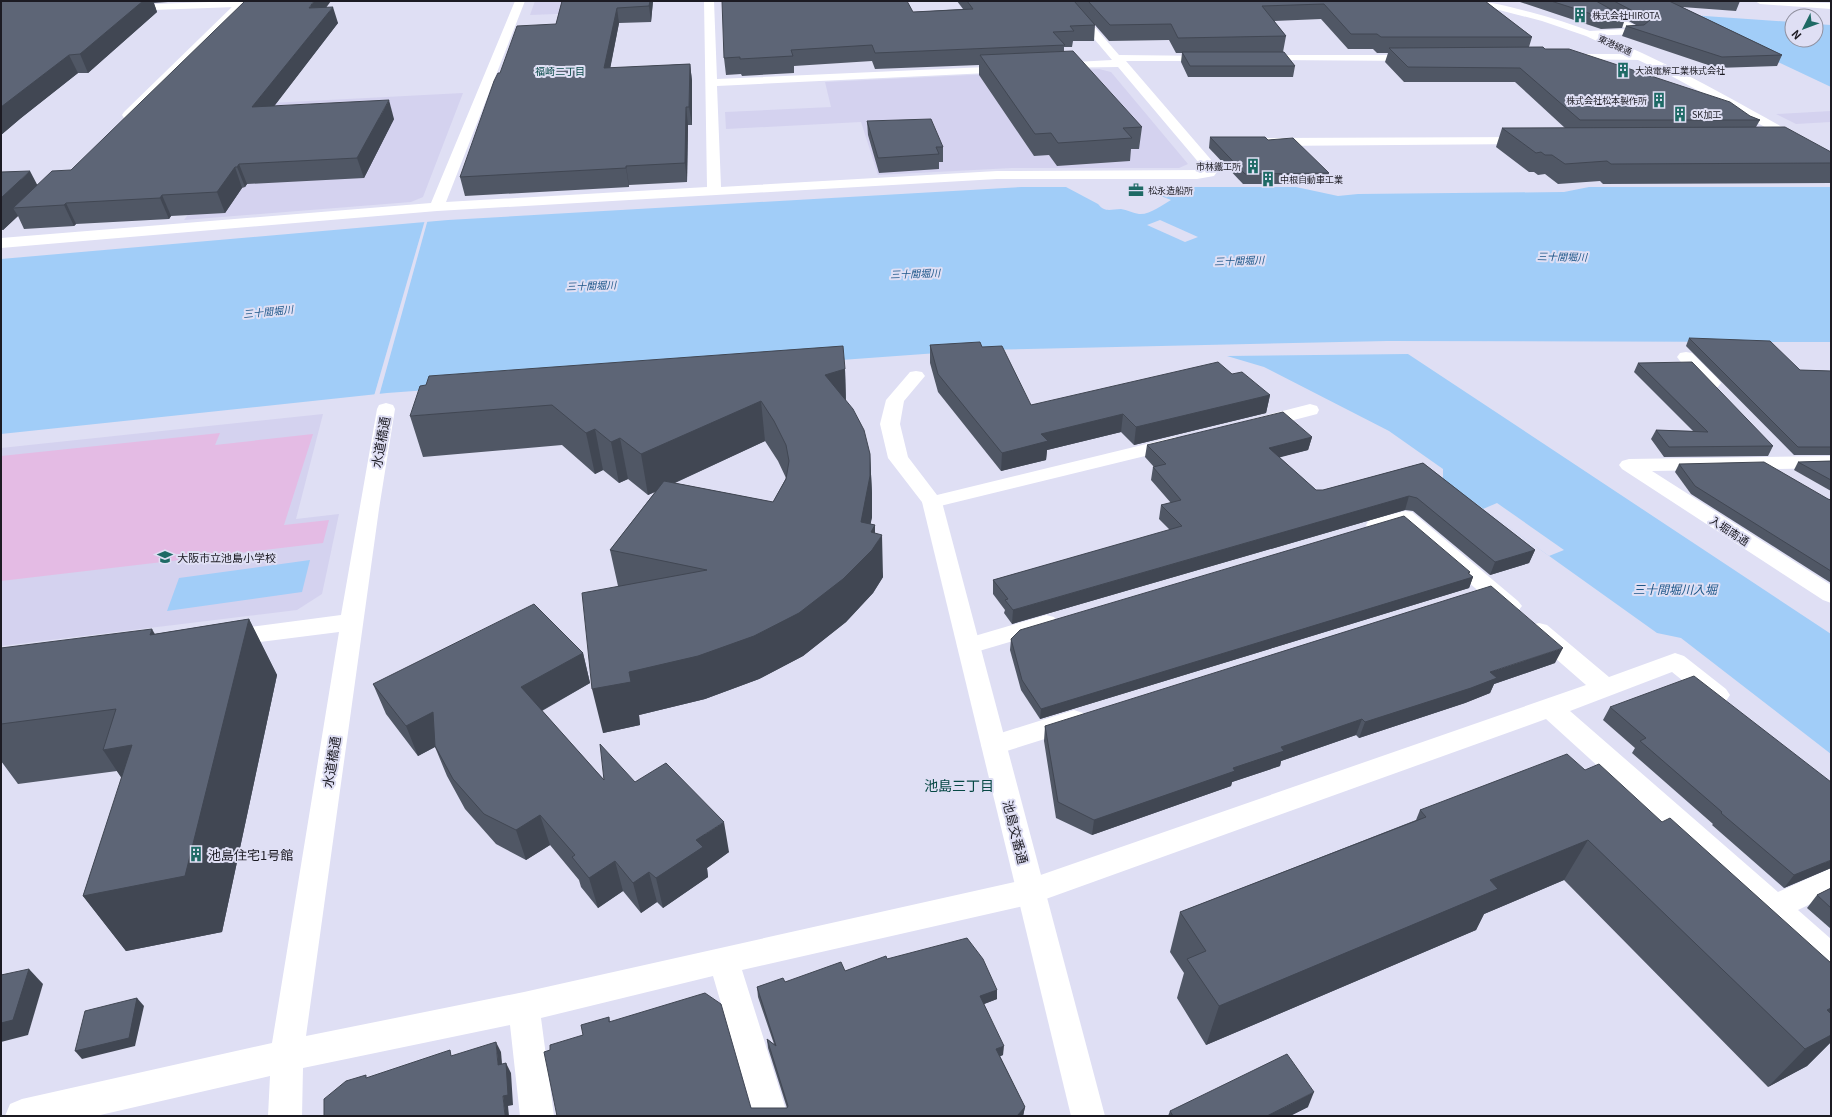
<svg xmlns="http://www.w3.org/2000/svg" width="1832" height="1117" viewBox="0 0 1832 1117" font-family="Georgia,'Noto Sans JP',serif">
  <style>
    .built { fill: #d4d2ef }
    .green { fill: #e4bbe4 }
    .water { fill: #a1cdf8 }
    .pier { fill: #dfdff4 }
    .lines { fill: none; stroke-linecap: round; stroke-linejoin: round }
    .minor { fill: #fff; fill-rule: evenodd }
    .tertiary { fill: #fff; fill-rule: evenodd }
    .wall { fill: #505765; fill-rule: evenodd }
    .shaded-wall { fill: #414753 }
    .building { fill: #5d6576; stroke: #414753 }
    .labels { text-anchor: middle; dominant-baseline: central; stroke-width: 4; stroke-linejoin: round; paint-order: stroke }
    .far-poi-label { font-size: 9px; fill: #1c1b23; stroke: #dfdff4; text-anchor: start }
    .far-street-label { font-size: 9px; fill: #1c1b23; stroke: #dfdff4 }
    .far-neighbourhood-label { font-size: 10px; fill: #074845; stroke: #dfdff4 }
    .far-water-label { font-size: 10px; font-style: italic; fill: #1e5789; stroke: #dfdff4 }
    .street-label { font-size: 11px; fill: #1c1b23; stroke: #dfdff4 }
    .poi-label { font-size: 11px; fill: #1c1b23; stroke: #dfdff4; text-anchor: start }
    .water-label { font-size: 12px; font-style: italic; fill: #1e5789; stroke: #dfdff4 }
    .near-street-label { font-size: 13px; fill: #1c1b23; stroke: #dfdff4 }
    .near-poi-label { font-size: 13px; fill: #1c1b23; stroke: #dfdff4; text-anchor: start }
    .near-neighbourhood-label { font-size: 14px; fill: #074845; stroke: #dfdff4 }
  </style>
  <rect width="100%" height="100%" fill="#dfdff4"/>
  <g class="built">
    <polygon points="535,1 611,1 608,12 530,15"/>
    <polygon points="1099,69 1111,72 1188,164 1179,168 1012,168 878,175 861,122 726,129 725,112 831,107 825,82"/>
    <polygon points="463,93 423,197 411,202 184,220 270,103"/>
    <polygon points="1831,111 1831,122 1796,124 1776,114"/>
    <polygon points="323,414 296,519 339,514 322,594 297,610 1,646 1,448"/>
  </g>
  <polygon class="green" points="220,433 215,445 313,434 284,525 329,520 323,543 1,581 1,456"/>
  <g class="water">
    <polygon points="1676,14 1792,22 1792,40 1816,40 1816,24 1831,25 1831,87"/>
    <path d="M1022,187h44l32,17c7,9 13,5 23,5 6,1 12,4 18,5 11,1 23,-9 32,-14l-23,-9 -1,-4h149l42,9 20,-2 206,-2 25,-5h242v155l-444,-1 -408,9 -592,43 -386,41v-175l447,-39z"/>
    <polygon points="1408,354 1831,634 1831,754 1681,638 1657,633 1443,480 1443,469 1389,431 1264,367 1227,356"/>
    <polygon points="310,560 302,592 167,611 179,578"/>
  </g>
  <g class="pier">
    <polygon points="1779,1 1831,1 1831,12 1798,9"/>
    <polygon points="428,219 379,396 374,396 425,220"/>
    <polygon points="1160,220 1198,237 1185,242 1147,225"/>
    <polygon points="1497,503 1564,550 1549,556 1483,509"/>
  </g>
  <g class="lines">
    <g class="minor">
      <polygon points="240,1 243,2 245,4 243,6 132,118 124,118 122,115 124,112 237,2"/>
      <polygon points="515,1 525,1 446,202 707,187 704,1 714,1 717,79 1009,66 1015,69 1009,72 717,86 721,187 997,171 1205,170 1118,67 1053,68 1051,66 1057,63 1112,60 1062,1 1072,1 1119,55 1214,56 1215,58 1210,61 1126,61 1219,169 1214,176 1197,179 997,179 437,211 1,248 1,238 431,203"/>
      <polygon points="1576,1 1588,1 1645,31 1640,34 1586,36 1585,34 1586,32 1590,31 1627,29"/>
      <polygon points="1565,54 1642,54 1647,57 1642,60 1561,59 1560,57 1561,55"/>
      <polygon points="1259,55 1416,55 1421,58 1416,61 1255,60 1254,58"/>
      <polygon points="1527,137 1532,138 1533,141 1532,144 1267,146 1262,145 1261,142 1262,139 1267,138"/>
      <polygon points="1686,352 1692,353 1718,379 1721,383 1718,387 1712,388 1706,387 1680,361 1677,357 1680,353"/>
      <polygon points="916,371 922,372 925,376 904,401 900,424 908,457 937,495 1175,437 1182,439 1185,443 1182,447 932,508 925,506 888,458 880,424 886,400 910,372"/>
      <polygon points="386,403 393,405 395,409 379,509 306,1036 524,992 1032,878 1586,685 1531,637 1527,631 1531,625 1539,623 1547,625 1609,677 1675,653 1684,656 1726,689 1730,695 1726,701 1717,704 1708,701 1672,672 1570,711 1778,892 1831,868 1831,894 1798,910 1831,939 1831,972 1820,968 1546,719 1032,904 742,970 788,1116 754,1116 713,976 541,1018 554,1116 520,1116 510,1025 303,1068 302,1116 268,1116 270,1076 96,1116 5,1116 10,1104 22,1099 272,1043 339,632 228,646 220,644 216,638 220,632 228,630 341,615 377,409 379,405"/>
      <polygon points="1310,404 1317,406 1319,410 1317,414 1259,429 1252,427 1249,423 1252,419"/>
      <polygon points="1831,456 1831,468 1652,471 1831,585 1831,603 1823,600 1622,469 1619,465 1622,461 1629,459"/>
      <polygon points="1405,511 1412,512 1518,601 1522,606 1518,611 1510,614 1502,611 1401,525 1377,532 1369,530 1366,525 1369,520"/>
      <polygon points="1046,615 1054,617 1058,623 1054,629 969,654 961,652 957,646 961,640"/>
      <polygon points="1074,710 1083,713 1087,720 1083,727 994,755 985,752 981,745 985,738"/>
    </g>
    <g class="tertiary">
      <polygon points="238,1 323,1 318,4 126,11 121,8 126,5"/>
      <path d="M1470,1c21,0 40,6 60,11 106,27 205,90 301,142v9l-167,-91 -78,-36 -44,-15 -70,-18z"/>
      <polygon points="1755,1 1831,3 1831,9 1760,4"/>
      <polygon points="932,496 939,498 942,502 1105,1116 1071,1116 922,502 925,498"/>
    </g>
  </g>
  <g class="wall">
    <polygon points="1,1 169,1 168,2 154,3 157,12 88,73 78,73 21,118 1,135"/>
    <polygon points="562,1 653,1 651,22 619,23 610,68 690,64 692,81 692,125 688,125 687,182 629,185 629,187 465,196 460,177 500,73 556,24"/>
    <polygon points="957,1 1485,1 1532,37 1529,47 1545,49 1750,116 1760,120 1756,127 1831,152 1831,183 1603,184 1600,181 1558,184 1545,174 1538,175 1534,172 1529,172 1496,147 1502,128 1565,128 1515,82 1404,82 1385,62 1388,53 1377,53 1373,49 1348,49 1321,19 1274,21 1286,36 1283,52 1295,66 1293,77 1188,77 1181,62 1182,53 1176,53 1169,40 1109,41 1095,25 1094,41 1073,41 1072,47 1064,47 1064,51 1142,127 1139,149 1131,149 1130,161 1057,166 1049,155 1034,156 979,75 979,65 875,69 872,61 794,66 794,73 742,76 741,74 726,75 724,58 913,12 963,9"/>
    <polygon points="1517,1 1740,1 1736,11 1682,7 1782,55 1777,66 1717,68 1622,36 1626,26 1636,25 1625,19 1622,28 1601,29"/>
    <polygon points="326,7 338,23 274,106 394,119 364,178 247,184 245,187 242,188 225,213 171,216 169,219 76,224 74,226 24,229 18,216 3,230 1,230 1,172 37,185 71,170"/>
    <polygon points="867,121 943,147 943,162 939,162 939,169 879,173 868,135"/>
    <polygon points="1210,137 1268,140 1329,173 1327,184 1243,184 1209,148"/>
    <polygon points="1689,338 1800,370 1831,371 1831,455 1794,455 1686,346"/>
    <polygon points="930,345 982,347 1031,405 1232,374 1270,395 1266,413 1134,445 1121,432 1047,450 1046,460 1001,471 938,392 930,363"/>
    <polygon points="1638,363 1773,446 1768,456 1664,457 1651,439 1656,430 1693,431 1634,372"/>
    <path d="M845,369l1,32 24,53 2,40v23l-2,7 5,1v8l8,44 -10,16 -27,29 -43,34 -44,23 -54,20 -66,16 1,10 -37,8 15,-147 -8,-36 45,-58 -7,3 -20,-16 -9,4 -16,-13 -8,4 -33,-29 -139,12 -13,-41zM765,441l13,20 8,17 -13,24 -98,-19z"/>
    <polygon points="1312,437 1308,450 1279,457 1316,490 1323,490 1423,463 1535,550 1529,563 1490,575 1413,511 1405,510 1012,624 1004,613 1005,610 993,594 993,580 1170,530 1159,519 1161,505 1171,503 1151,480 1153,467 1154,467 1145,457 1147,445"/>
    <polygon points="1831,461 1831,491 1794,470 1798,462"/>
    <polygon points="1679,464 1831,500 1831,583 1691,494 1675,472"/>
    <polygon points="1469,574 1473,577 1469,588 1040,719 1021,690 1010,650 1011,639"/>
    <polygon points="249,619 277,675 222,932 126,951 83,896 122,778 117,771 18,784 1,761 1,648 155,634"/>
    <polygon points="583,653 590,683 542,711 604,780 635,782 729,852 707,868 708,877 663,908 657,902 641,913 623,891 598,908 581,887 579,880 550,845 526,860 496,844 465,809 447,776 435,747 418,756 386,714 373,684"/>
    <polygon points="1555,663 1494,684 1490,693 1465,703 1359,738 1356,735 1281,761 1280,766 1232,782 1231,786 1092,835 1056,818 1044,741 1045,726"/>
    <polygon points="1610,707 1831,868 1784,888 1712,825 1713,824 1632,753 1635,748 1603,720"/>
    <polygon points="1585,770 1662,822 1831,963 1831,1042 1807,1066 1768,1087 1564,880 1484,914 1476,930 1206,1045 1177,998 1184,973 1170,952 1180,912 1416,820 1420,810"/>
    <polygon points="1831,888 1831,929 1807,908 1817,895"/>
    <polygon points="887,959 997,990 997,999 984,1004 1003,1055 1000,1056 1025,1107 1023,1116 557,1116 550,1050 583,1035 609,1017 610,1022 751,1108 787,1108 768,1048 767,1039 774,1044 758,997 757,987 845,971"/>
    <polygon points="1308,1107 1290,1116 1168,1116 1170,1111"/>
  </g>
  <g class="shaded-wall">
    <polygon points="143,1 153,1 157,12 88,73 80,54"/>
    <polygon points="314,1 331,1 314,24 309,8"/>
    <polygon points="650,1 653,1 651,22 649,6"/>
    <polygon points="333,7 338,23 259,126 252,107"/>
    <polygon points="617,8 619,23 607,85 604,68"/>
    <polygon points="69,55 78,73 21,118 1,135 1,107"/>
    <polygon points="690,64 692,81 692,125 689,107"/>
    <polygon points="389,100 394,119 364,178 357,158"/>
    <polygon points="686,107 688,125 687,182 685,163"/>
    <polygon points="239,164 247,184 245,187 237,167"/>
    <polygon points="626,166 629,185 629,187 626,168"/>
    <polygon points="235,167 242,188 225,213 217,192"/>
    <polygon points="30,171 41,192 13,208 18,216 3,230 1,226 1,198"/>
    <polygon points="162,195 171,216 169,219 160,198"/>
    <polygon points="66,203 76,224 74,226 64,205"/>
    <polygon points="845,369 846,408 825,375"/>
    <polygon points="1270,395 1266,413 1134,445 1136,427"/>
    <polygon points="761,401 765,441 648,495 641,454"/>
    <polygon points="1123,414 1121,432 1047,450 1046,460 1001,471 1002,453 1041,434"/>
    <polygon points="595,429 603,470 595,474 586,433"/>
    <polygon points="1312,437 1308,450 1266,461 1269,448"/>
    <polygon points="620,438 628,479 619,483 611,442"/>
    <polygon points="870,454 872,494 872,517 864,559 871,532 875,525 875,545 882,535 883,577 873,593 846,622 803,656 759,679 705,699 639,715 640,725 603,733 592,689 629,672 861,522"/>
    <polygon points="1409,496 1405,510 1012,624 1013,610"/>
    <polygon points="1535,550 1529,563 1490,575 1495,562"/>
    <polygon points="1470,572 1467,579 1473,577 1469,588 1040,719 1041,709"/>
    <polygon points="249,619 277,675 222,932 126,951 83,896"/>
    <polygon points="152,629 184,685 150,635"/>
    <polygon points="1563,648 1555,663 1494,684 1490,693 1465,703 1359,738 1365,722 1490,672"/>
    <polygon points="583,653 590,683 530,717 521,687"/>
    <polygon points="433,712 444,742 418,756 406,726"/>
    <polygon points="1362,719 1356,735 1281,761 1280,766 1232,782 1231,786 1092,835 1094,820 1233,768 1281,747"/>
    <polygon points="132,745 140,806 103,750"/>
    <polygon points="540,815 550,845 526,860 516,830"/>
    <polygon points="724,822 729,852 707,868 708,877 663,908 656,878 696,840"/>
    <polygon points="1588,840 1564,880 1484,914 1476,930 1206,1045 1219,1006 1490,880"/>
    <polygon points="1831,860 1831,868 1784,888 1794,875"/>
    <polygon points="615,861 623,891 598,908 589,878"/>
    <polygon points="649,872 657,902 641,913 633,883"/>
    <polygon points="29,969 43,984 28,1035 1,1042 1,1023"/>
    <polygon points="997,990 997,999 979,1006 980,996"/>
    <polygon points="137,998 144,1006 135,1046 82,1059 75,1051"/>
    <polygon points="1831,1008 1831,1024 1827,1010"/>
    <polygon points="1831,1035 1831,1042 1807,1066 1768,1087 1805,1049"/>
    <polygon points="496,1042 501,1052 503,1075 498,1065"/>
    <polygon points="1004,1046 1003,1055 996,1058 996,1049"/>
    <polygon points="506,1063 511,1073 513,1105 508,1106 509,1116 505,1116 503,1096"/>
    <polygon points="1314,1092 1308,1107 1290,1116 1267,1116"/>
    <polygon points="1025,1107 1023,1116 1017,1116"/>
  </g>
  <g class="building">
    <polygon points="1,1 143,1 80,54 69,55 1,107"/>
    <polygon points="245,1 314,1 309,8 333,7 252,107 389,100 357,158 239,164 237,167 235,167 217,192 162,195 160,198 66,203 64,205 13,208 52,171 71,170"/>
    <polygon points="562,1 650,1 649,6 617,8 604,68 690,64 689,107 686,107 685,163 626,166 626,168 460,177 494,81 498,73 500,73 517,26 556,24"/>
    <polygon points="722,1 907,1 913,12 973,9 967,1 1074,1 1095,25 1070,26 1074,31 1053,32 1065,45 875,53 872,45 791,50 793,56 740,59 740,57 724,58"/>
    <polygon points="1088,1 1485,1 1532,37 1381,37 1377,34 1351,34 1324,4 1262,6 1286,36 1178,38 1171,24 1110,25"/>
    <polygon points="1551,1 1596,1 1625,17 1604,18"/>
    <polygon points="1614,1 1669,1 1782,55 1722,57 1626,26 1644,25 1650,20"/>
    <polygon points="1543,47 1545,49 1569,49 1730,102 1750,116 1760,120 1580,120 1520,68 1408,67 1389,48"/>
    <polygon points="1073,51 1142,127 1123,128 1132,138 1058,143 1051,133 1035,134 980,55"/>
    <polygon points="1182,52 1284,52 1295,66 1190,66"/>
    <polygon points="931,119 943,147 936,147 939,154 878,158 867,121"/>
    <polygon points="1785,127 1831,152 1831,163 1611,164 1607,161 1565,164 1552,155 1545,155 1541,152 1536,153 1502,128"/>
    <polygon points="1210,137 1265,137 1268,140 1293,138 1329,173 1245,174"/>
    <polygon points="30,171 1,198 1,172"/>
    <polygon points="1689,338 1770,341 1800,370 1831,371 1831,447 1798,447"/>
    <polygon points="980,342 982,347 1002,346 1031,405 1218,362 1232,374 1242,372 1270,395 1136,427 1123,414 1041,434 1048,441 1002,453 938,374 930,345"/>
    <polygon points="843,346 845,369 825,375 853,409 864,430 870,454 870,476 861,522 875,525 871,532 882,535 872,550 843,579 799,613 754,636 698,656 629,672 631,682 592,689 582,593 707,570 610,550 664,481 773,502 786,479 789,461 786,445 774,421 761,401 641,454 620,438 611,442 595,429 586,433 552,405 410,416 420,386 426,385 429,376"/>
    <polygon points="1692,362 1773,446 1669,447 1656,430 1708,432 1638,363"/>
    <polygon points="1283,412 1312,437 1269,448 1316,490 1323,490 1423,463 1535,550 1495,562 1417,498 1409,496 1013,610 1005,600 1008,599 993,580 1182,526 1161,505 1181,500 1153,467 1166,464 1147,445"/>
    <polygon points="1831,461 1831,480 1798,462"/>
    <polygon points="1764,462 1828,499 1831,500 1831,571 1695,486 1679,464"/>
    <polygon points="1404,516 1470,572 1468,573 1473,577 1041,709 1022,680 1011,639 1020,630"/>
    <polygon points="1491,586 1563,648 1490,672 1497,678 1471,688 1365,722 1362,719 1281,747 1284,751 1233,768 1235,771 1094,820 1058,802 1045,726"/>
    <polygon points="534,604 583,653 521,687 604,780 600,744 635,782 666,763 724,822 696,840 703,847 656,878 649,872 633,883 615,861 589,878 572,857 575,855 540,815 516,830 484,814 453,779 435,746 433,712 406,726 373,684"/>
    <polygon points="249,619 185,876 83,896 132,745 103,750 116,709 1,724 1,648 152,629 150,635"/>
    <polygon points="1694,676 1831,782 1831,860 1794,875 1721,813 1722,812 1640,741 1646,738 1610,707"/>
    <polygon points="1567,754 1585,770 1599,764 1662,822 1670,818 1831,963 1831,1008 1827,1010 1831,1014 1831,1035 1805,1049 1588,840 1490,880 1498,889 1219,1006 1187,959 1206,951 1180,912 1426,817 1420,810"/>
    <polygon points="1831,888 1831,908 1817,895"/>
    <polygon points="967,938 983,959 997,990 980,996 1004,1046 996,1049 1025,1107 1017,1116 557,1116 544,1052 550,1050 550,1045 583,1035 581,1025 609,1017 609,1022 705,993 721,1004 751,1108 787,1108 788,1106 767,1039 776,1046 757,987 783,978 785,982 841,962 845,971 886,956 887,959"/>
    <polygon points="29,969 13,1020 1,1023 1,975"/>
    <polygon points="137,998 129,1038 75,1051 85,1011"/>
    <polygon points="496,1042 498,1065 506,1063 508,1095 503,1096 505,1116 324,1116 324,1099 346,1081 366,1075 366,1078 450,1050 451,1056"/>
    <polygon points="1287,1054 1314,1092 1267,1116 1173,1116 1170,1111"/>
  </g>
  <defs>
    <g id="building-bare" transform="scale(1.2)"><path d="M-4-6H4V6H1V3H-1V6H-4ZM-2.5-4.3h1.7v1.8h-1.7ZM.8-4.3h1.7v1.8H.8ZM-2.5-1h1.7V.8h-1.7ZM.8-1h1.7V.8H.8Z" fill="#1e6a65" stroke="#dfdff4" stroke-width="2.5" paint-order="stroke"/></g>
    <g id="office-bare" transform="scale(1.2)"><path d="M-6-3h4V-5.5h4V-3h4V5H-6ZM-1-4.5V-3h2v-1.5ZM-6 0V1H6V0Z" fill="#1e6a65" stroke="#dfdff4" stroke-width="2.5" paint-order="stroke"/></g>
    <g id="school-bare" transform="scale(1.2)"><path d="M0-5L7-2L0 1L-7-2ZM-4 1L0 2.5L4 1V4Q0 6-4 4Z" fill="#1e6a65" stroke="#dfdff4" stroke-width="2.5" paint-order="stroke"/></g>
  </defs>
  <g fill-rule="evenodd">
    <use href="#building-bare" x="1580" y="15"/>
    <use href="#building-bare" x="1623" y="70"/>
    <use href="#building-bare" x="1659" y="100"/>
    <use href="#building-bare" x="1680" y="114"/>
    <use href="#building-bare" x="1253" y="166"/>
    <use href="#building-bare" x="1268" y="179"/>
    <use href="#office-bare" x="1136" y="190"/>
    <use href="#school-bare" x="165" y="557"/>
    <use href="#building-bare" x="196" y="854"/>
  </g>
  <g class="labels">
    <g class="far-poi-label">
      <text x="1592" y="15">株式会社HIROTA</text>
      <text x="1635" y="70">大浪電解工業株式会社</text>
      <text x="1647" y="100" text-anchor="end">株式会社松本製作所</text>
      <text x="1692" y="114">SK加工</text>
      <text x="1241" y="166" text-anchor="end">市林鐵工所</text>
      <text x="1280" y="179">中根自動車工業</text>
      <text x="1148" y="190">松永造船所</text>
    </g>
    <g class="far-street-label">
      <text transform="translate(1615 45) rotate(24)">東港線通</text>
    </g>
    <g class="far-neighbourhood-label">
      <text x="560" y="70">福崎二丁目</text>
    </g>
    <g class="far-water-label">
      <text transform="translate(1562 256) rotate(1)">三十間堀川</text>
      <text transform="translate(1239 260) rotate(-2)">三十間堀川</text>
      <text transform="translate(915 273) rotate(-2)">三十間堀川</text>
      <text transform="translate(591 285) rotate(-2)">三十間堀川</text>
      <text transform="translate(268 311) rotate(-6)">三十間堀川</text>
    </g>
    <g class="street-label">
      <text transform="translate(1730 530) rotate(33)">入堀南通</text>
    </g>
    <g class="poi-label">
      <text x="177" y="557">大阪市立池島小学校</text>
    </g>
    <g class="water-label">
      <text x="1675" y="588">三十間堀川入堀</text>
    </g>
    <g class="near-street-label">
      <text transform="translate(380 442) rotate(-80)">水道橋通</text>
      <text transform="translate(331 762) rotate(-81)">水道橋通</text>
      <text transform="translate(1016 832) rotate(76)">池島交番通</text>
    </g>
    <g class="near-poi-label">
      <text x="208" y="854">池島住宅1号館</text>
    </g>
    <g class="near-neighbourhood-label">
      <text x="959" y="785">池島三丁目</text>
    </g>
  </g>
  <rect width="1832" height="1117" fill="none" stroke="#1c1b23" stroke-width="4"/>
  <g transform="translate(1804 28) rotate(228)"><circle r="19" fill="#dfdff4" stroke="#9191a0"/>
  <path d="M0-3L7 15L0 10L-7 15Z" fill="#1e6a65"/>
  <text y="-6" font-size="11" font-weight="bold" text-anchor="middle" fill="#1c1b23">N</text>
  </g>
</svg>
